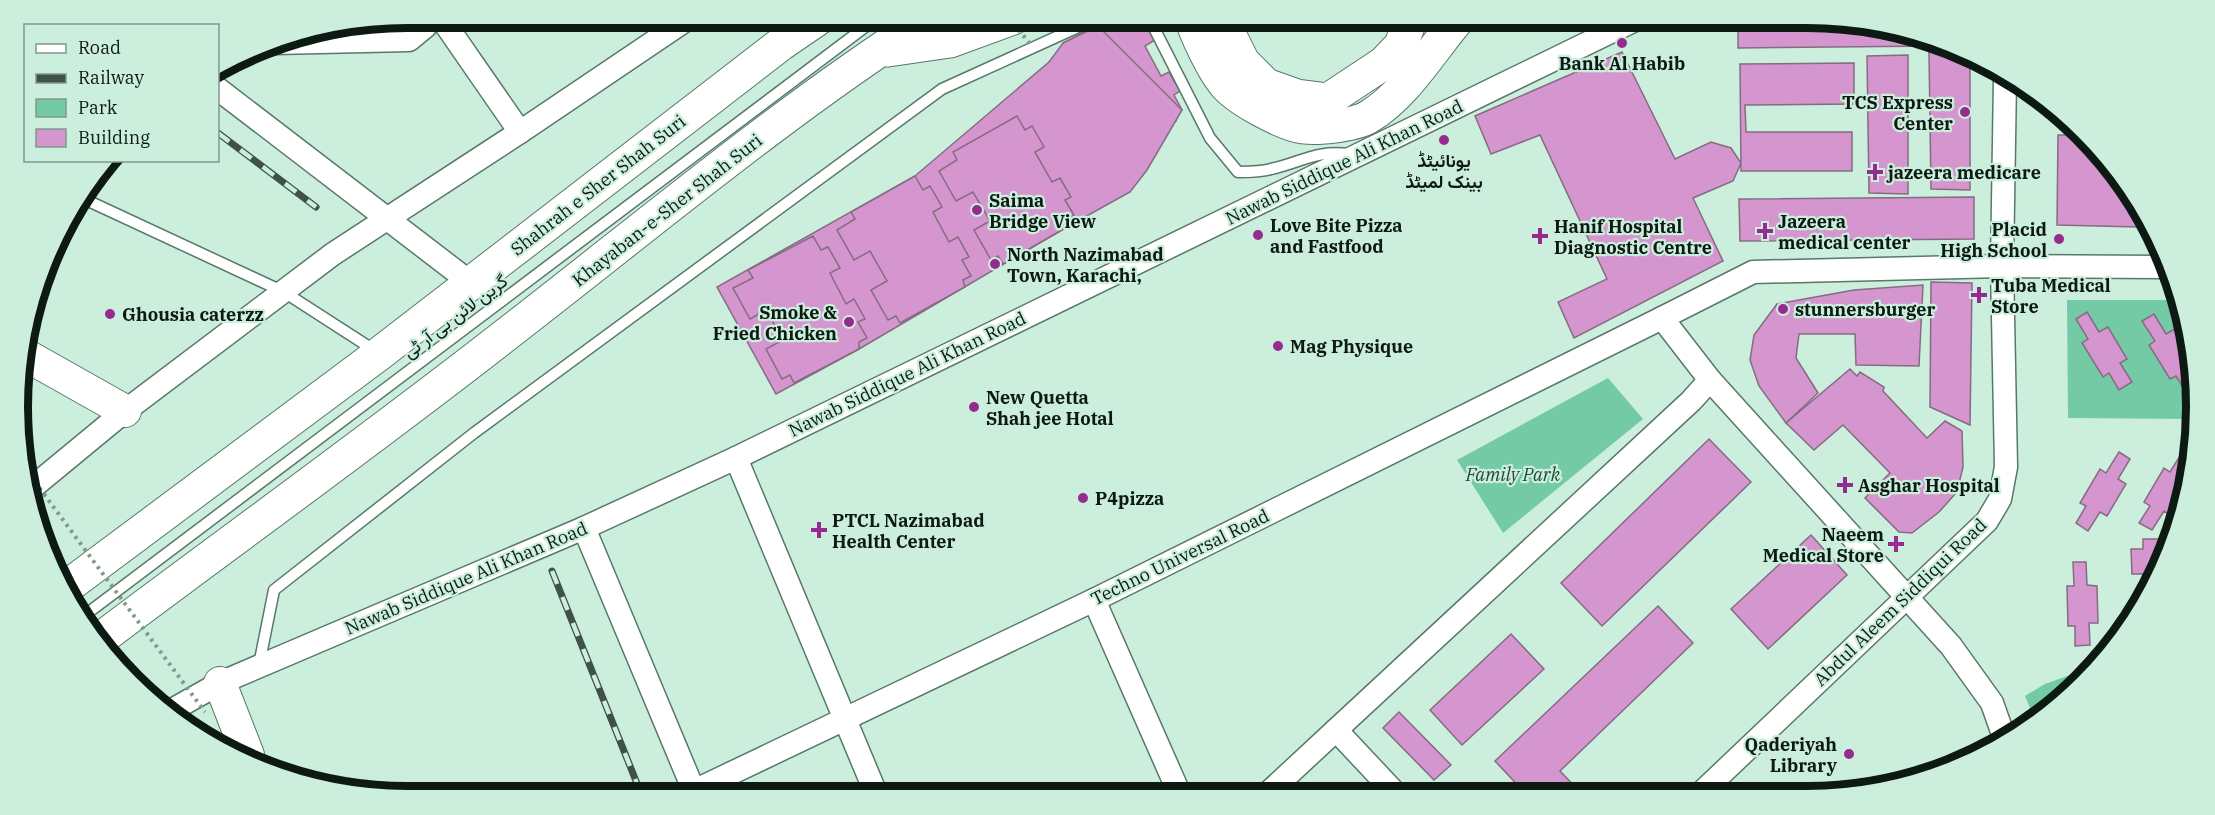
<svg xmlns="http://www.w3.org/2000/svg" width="2215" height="815" viewBox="0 0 2215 815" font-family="'IBM Plex Serif',Vazirmatn,serif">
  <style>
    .green { fill: #75caa6 }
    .building { fill: #d595ce; stroke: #846c81; stroke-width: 1.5 }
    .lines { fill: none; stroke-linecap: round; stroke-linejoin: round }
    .lane-casing { stroke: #587869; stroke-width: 13 }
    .street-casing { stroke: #587869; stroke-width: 25 }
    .secondary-casing { stroke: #587869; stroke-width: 34 }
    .primary-casing { stroke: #587869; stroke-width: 35 }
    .lane { stroke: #fff; stroke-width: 10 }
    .street { stroke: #fff; stroke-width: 22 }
    .secondary { stroke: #fff; stroke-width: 32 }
    .primary { stroke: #fff; stroke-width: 33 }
    .rail-casing { stroke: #3f5148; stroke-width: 7 }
    .rail { stroke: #cbeedd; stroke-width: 4.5; stroke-dasharray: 14; stroke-linecap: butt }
    .path-bridge { stroke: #809a8d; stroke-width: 4; stroke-dasharray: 3 4.5; stroke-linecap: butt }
    .poi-dot { fill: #952b8e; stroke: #cbeedd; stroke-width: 2 }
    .labels { text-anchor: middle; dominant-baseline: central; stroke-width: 4.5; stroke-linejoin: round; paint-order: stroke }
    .poi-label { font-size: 18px; font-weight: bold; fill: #0d1a14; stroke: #cbeedd; text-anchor: start }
    .street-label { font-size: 18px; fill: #0d1a14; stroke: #cbeedd }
    .park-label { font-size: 18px; font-style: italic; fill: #214939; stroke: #cbeedd }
    .rim { fill: none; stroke: #0d1a14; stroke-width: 8 }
  </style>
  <rect width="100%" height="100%" fill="#cbeedd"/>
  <g class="green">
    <polygon points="2067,300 2174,300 2194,357 2190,419 2068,418"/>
    <polygon points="1608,378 1643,419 1503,533 1457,460"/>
    <polygon points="2070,675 2086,675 2065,700 2035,720 2025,696 2045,684"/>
  </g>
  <g class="building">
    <polygon points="1111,18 1133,18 1136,23 1143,19 1155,40 1145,46 1161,76 1169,72 1180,91 1174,95 1182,110 1175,114 1176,121 1110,156 1106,148 1098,152 1082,122 1098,113 1082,83 1065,92 1049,62 1068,51 1063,43"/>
    <polygon points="1738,18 1808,18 1909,31 1938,46 1738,48"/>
    <polygon points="1098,26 1182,110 1147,170 1130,192 1067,227 859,349 776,394 717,287 915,176 1049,62 1063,43"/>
    <polygon points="1949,51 1970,62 1970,190 1931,189 1929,52"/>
    <polygon points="1622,52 1675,159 1711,142 1731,148 1741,163 1733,181 1693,198 1723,261 1574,338 1558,302 1607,279 1540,135 1491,154 1475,116"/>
    <polygon points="1908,55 1908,194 1869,193 1867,56"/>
    <polygon points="1854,63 1854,104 1745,105 1746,132 1852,132 1852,171 1741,171 1740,64"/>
    <polygon points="1017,116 1025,130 1032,126 1044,147 1035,152 1052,182 1060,178 1071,197 1065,200 1074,215 1066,220 1067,227 1003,264 998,256 991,260 974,230 990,221 973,192 956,201 939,171 957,160 953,152"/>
    <polygon points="2058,135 2077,135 2139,206 2139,227 2057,225"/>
    <polygon points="915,176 923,190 930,186 942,207 933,212 949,242 958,237 969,257 962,260 971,276 963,280 965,287 900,323 896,316 888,320 871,290 887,281 870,251 854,260 837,230 855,219 851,212"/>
    <polygon points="1974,197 1974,239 1740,241 1739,199"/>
    <polygon points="813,236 821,250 828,247 840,268 830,273 846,304 854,299 865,319 858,322 867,338 859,342 859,349 794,383 790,375 782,379 766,349 783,340 766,310 750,319 733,288 753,278 748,270"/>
    <polygon points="1931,282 1972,283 1970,425 1930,407"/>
    <polygon points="1923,285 1919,366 1856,365 1855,334 1799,334 1796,358 1818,393 1786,423 1759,386 1750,360 1754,335 1777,304 1854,290"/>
    <polygon points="2087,312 2099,332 2108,327 2127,359 2120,363 2132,382 2119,390 2109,373 2103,377 2082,343 2088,339 2076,319"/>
    <polygon points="2154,314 2166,334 2175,329 2194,360 2187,366 2193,375 2192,389 2186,392 2176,376 2170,379 2149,345 2155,341 2142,321"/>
    <polygon points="1850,369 1857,376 1860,372 1884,387 1883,391 1927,438 1945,421 1962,431 1963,467 1957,492 1939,512 1912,533 1899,532 1865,498 1890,473 1843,425 1814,450 1786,423"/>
    <polygon points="1709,439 1751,482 1602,626 1561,583"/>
    <polygon points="2183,451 2187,454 2186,471 2182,479 2185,481 2185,493 2171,516 2164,511 2152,530 2139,523 2150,506 2144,502 2164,468 2170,472"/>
    <polygon points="2119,452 2130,459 2118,479 2126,484 2107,516 2100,512 2088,531 2076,523 2086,506 2080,503 2100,469 2106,473"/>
    <polygon points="1811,535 1847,575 1768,649 1731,609"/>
    <polygon points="2143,539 2170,539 2151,581 2147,581 2146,574 2132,574 2131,549 2143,549"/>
    <polygon points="2073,562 2086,562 2087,585 2097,586 2098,623 2089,623 2090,645 2075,646 2075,626 2068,626 2067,586 2074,586"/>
    <polygon points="1658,606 1693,643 1560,771 1582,794 1526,794 1495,761"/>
    <polygon points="1511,634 1544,669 1462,745 1430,710"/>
    <polygon points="1399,712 1451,765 1434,780 1383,728"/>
  </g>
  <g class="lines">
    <g class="lane-casing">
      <g id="lane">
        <path d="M1149,18l61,120 28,34c11,0 23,0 33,-3 32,-7 43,-19 79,-15"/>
        <polyline points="82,198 284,292 377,352"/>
        <polyline points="81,618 877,18"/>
        <polyline points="259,665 274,590 474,433 942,89 1098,18"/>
      </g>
    </g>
    <g class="street-casing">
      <g id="street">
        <polyline points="441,18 520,132"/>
        <polyline points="275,43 409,40 426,26 427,18"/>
        <polyline points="218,89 471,283"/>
        <polyline points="1710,380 1662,318 1753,272 2002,266 2163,267"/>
        <polyline points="736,458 877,796"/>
        <polyline points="28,491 125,411 333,254 520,132 689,18"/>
        <polyline points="584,528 696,796"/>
        <polyline points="1094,600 1180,795"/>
        <polyline points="167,713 220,683 584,528 736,458 1639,18"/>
        <polyline points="1336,730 1691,401 1710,380 1951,646 1992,703 2005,740"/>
        <polyline points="694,791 1094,600 1662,318"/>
        <polyline points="1700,794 1987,521 2000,499 2006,467 2002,266 2005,79"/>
        <polyline points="1266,795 1336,730 1397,795"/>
      </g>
    </g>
    <g class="secondary-casing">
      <g id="secondary">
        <polyline points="22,353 125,411"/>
        <polyline points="220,683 248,755"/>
      </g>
    </g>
    <g class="primary-casing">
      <g id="primary">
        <path d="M1191,18c6,18 21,50 33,65 12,16 59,41 79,44 16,2 54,-2 67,-11 36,-22 62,-67 89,-98"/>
        <polyline points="1221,18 1243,62 1266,85 1297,96 1328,100 1384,63 1401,45 1411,18"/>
        <polyline points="888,50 950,41 1013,18"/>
        <polyline points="68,586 379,354 781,44 819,18"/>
        <path d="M99,640c134,-101 271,-199 404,-303 140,-108 276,-223 425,-319"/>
      </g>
    </g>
    <use href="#lane" class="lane"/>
    <use href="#street" class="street"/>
    <use href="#secondary" class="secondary"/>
    <use href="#primary" class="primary"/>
    <g class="rail-casing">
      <g id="rail">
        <polyline points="218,133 316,207"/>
        <polyline points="552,571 642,796"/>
      </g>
    </g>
    <use href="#rail" class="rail"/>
    <g class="path-bridge">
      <polyline points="1009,18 1031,45"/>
      <polyline points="35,482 205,712"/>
    </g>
  </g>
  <g class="poi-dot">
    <circle cx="1622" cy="43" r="6"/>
    <circle cx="1965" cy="112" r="6"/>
    <circle cx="1444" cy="140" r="6"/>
    <path d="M1872 163h6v6h6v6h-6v6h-6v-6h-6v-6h6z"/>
    <circle cx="977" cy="210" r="6"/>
    <path d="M1762 222h6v6h6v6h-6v6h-6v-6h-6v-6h6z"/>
    <circle cx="1258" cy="235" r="6"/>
    <path d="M1537 227h6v6h6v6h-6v6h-6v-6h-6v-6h6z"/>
    <circle cx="2059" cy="239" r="6"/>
    <circle cx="995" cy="264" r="6"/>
    <path d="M1976 286h6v6h6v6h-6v6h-6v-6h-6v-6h6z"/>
    <circle cx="1783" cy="309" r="6"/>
    <circle cx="110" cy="314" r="6"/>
    <circle cx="849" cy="322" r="6"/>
    <circle cx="1278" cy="346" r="6"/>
    <circle cx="974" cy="407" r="6"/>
    <path d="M1842 476h6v6h6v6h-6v6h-6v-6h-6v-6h6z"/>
    <circle cx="1083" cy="498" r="6"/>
    <path d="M816 521h6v6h6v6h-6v6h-6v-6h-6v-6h6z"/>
    <path d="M1893 535h6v6h6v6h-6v6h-6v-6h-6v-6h6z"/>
    <circle cx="1849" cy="754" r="6"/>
  </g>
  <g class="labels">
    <g class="poi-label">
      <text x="1622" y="63" text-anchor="middle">Bank Al Habib</text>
      <text x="1953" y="102" text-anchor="end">TCS Express<tspan x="1953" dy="21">Center</tspan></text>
      <text x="1444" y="160" text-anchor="middle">یونائیٹڈ<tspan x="1444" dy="21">بینک لمیٹڈ</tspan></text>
      <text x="1888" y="172">jazeera medicare</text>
      <text x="989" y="200">Saima<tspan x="989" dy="21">Bridge View</tspan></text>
      <text x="1778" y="221">Jazeera<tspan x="1778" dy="21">medical center</tspan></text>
      <text x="1270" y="225">Love Bite Pizza<tspan x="1270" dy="21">and Fastfood</tspan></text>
      <text x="1554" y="226">Hanif Hospital<tspan x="1554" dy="21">Diagnostic Centre</tspan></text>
      <text x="2047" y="229" text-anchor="end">Placid<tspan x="2047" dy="21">High School</tspan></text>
      <text x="1007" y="254">North Nazimabad<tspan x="1007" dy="21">Town, Karachi,</tspan></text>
      <text x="1991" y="285">Tuba Medical<tspan x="1991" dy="21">Store</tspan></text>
      <text x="1795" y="309">stunnersburger</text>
      <text x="837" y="312" text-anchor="end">Smoke &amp;<tspan x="837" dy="21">Fried Chicken</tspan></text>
      <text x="122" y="314">Ghousia caterzz</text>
      <text x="1290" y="346">Mag Physique</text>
      <text x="986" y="397">New Quetta<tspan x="986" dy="21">Shah jee Hotal</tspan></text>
      <text x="1858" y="485">Asghar Hospital</text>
      <text x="1095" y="498">P4pizza</text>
      <text x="832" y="520">PTCL Nazimabad<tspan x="832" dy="21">Health Center</tspan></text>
      <text x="1884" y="534" text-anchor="end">Naeem<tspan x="1884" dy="21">Medical Store</tspan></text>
      <text x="1837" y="744" text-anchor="end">Qaderiyah<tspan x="1837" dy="21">Library</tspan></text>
    </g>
    <g class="street-label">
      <text transform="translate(1344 162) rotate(-26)">Nawab Siddique Ali Khan Road</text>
      <text transform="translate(598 185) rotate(-38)">Shahrah e Sher Shah Suri</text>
      <text transform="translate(667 210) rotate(-38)">Khayaban-e-Sher Shah Suri</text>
      <text transform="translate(455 316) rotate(-37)">گرین لائن بی آر ٹی</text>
      <text transform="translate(907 374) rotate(-26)">Nawab Siddique Ali Khan Road</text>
      <text transform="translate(1180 557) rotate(-26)">Techno Universal Road</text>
      <text transform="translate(466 578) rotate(-23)">Nawab Siddique Ali Khan Road</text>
      <text transform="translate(1900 602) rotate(-44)">Abdul Aleem Siddiqui Road</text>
    </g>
    <g class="park-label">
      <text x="1513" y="474">Family Park</text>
    </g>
  </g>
  <path d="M0 0H2215V815H0ZM407 28H1807A379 379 0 0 1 2186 407V407A379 379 0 0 1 1807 786H407A379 379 0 0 1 28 407V407A379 379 0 0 1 407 28Z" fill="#cbeedd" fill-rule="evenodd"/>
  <path class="rim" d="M407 28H1807A379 379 0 0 1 2186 407V407A379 379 0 0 1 1807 786H407A379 379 0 0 1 28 407V407A379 379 0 0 1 407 28Z"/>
  <rect x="24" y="24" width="195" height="138" fill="#cbeedd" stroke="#7f998d" stroke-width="1.5"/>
  <rect x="36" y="44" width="30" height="9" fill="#ffffff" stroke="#7f998d" stroke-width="1.5"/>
  <text x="78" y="54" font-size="18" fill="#0d1a14">Road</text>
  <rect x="36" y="74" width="30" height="9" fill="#3f5148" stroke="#7f998d" stroke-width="1.5"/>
  <text x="78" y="84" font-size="18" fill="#0d1a14">Railway</text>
  <rect x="36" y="99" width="30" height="18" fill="#75caa6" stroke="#7f998d" stroke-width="1.5"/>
  <text x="78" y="114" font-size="18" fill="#0d1a14">Park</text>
  <rect x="36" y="129" width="30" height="18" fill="#d595ce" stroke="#7f998d" stroke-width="1.5"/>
  <text x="78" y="144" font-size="18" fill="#0d1a14">Building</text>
</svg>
